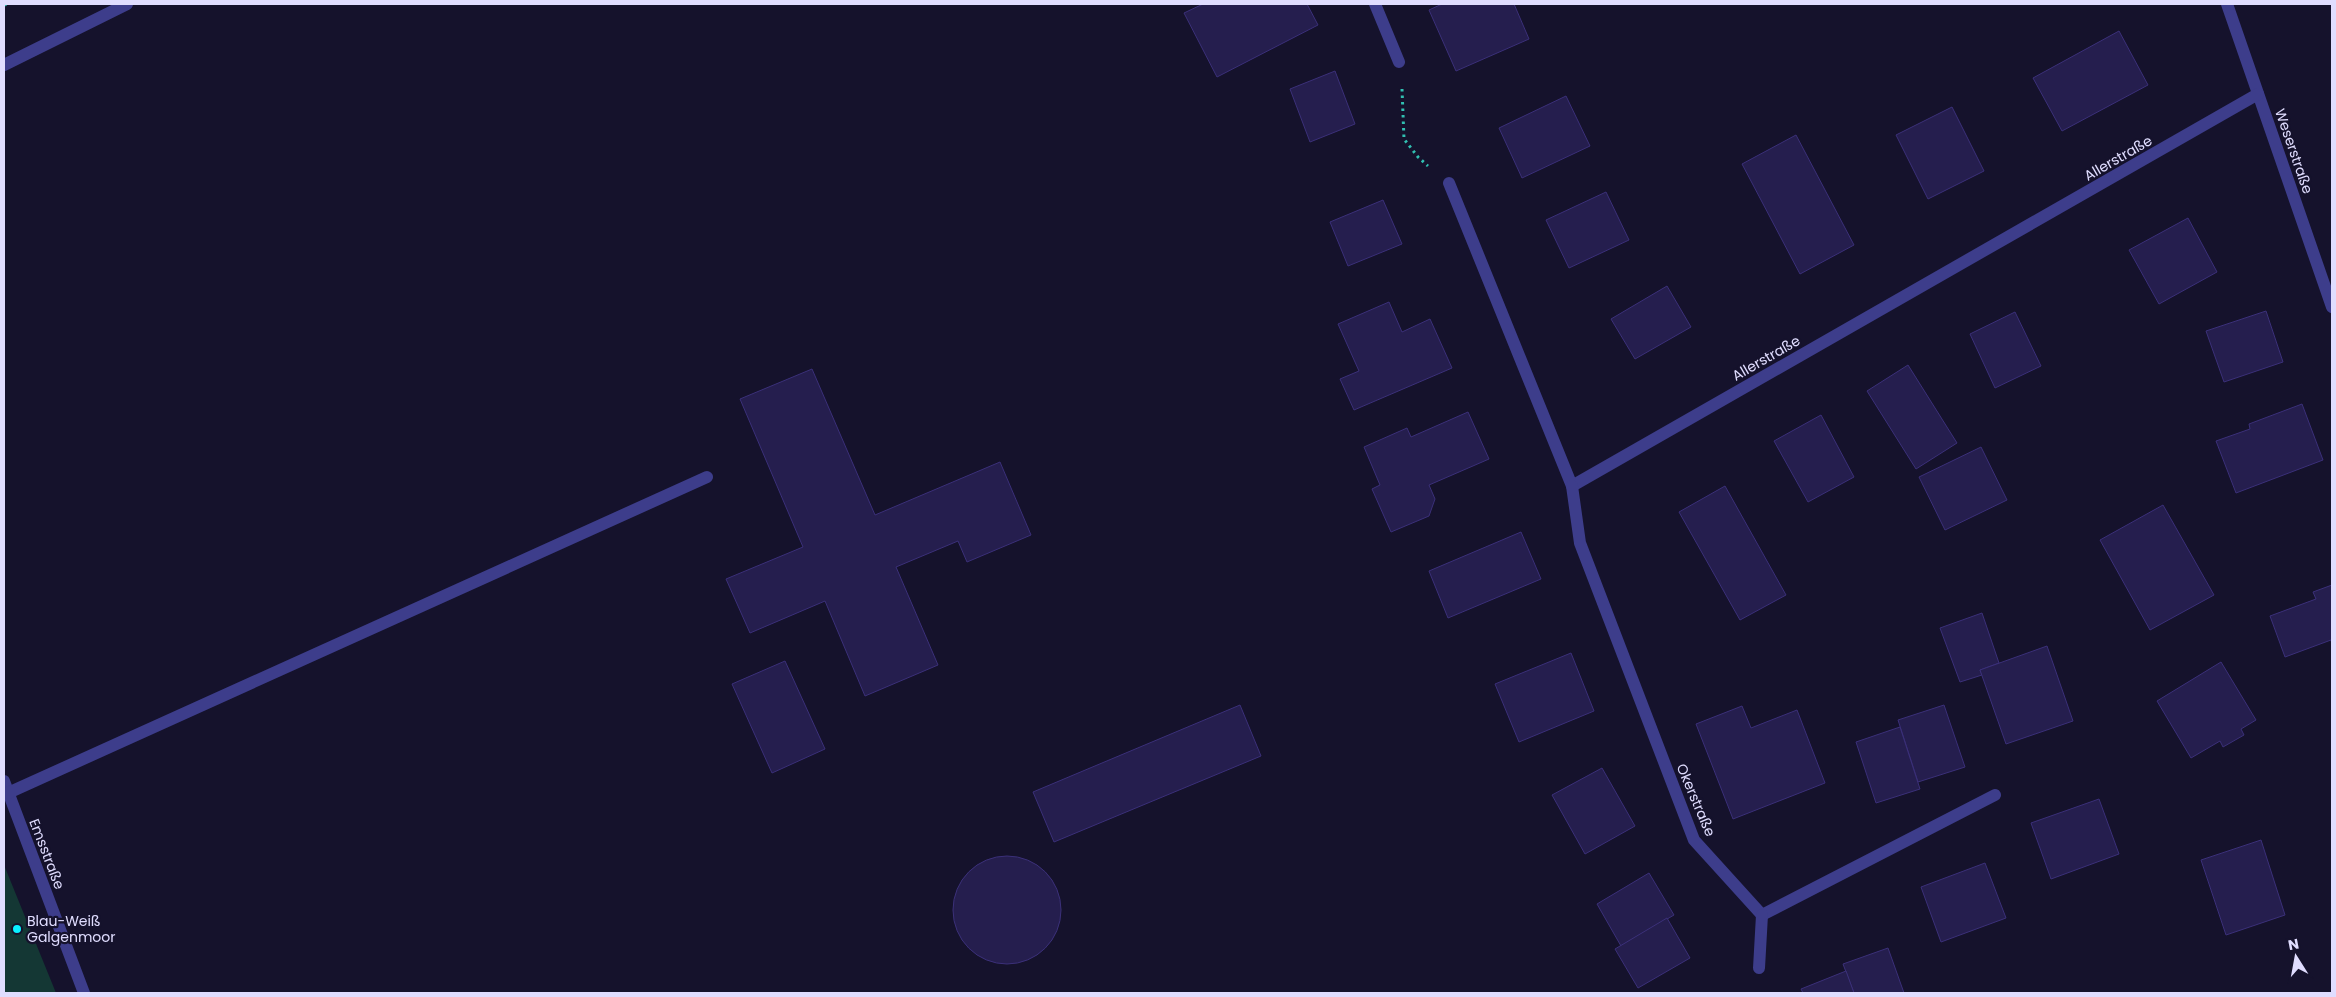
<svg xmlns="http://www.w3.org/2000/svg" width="2336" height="997" viewBox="0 0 2336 997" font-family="Poppins,sans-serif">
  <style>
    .green { fill: #143734 }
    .building { fill: #251e4e; stroke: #3b3079 }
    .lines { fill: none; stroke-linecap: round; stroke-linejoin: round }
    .path { stroke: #31bfb1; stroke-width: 3; stroke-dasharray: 2.5 4; stroke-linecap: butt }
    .minor { stroke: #3d3d8b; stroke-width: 12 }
    .poi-dot { fill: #09f0ff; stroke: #15122c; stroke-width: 2 }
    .labels { text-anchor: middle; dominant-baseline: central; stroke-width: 4.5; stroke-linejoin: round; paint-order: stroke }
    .street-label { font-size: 14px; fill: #e0ddff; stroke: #15122c }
    .poi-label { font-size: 14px; fill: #e0ddff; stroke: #15122c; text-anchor: start }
  </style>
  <rect width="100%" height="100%" fill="#15122c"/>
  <polygon class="green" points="4,865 56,993 4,993"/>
  <g class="building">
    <polygon points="1203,4 1307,4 1318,25 1217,77 1184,13"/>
    <polygon points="1442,4 1514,4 1529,39 1456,71 1429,10"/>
    <polygon points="2119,31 2148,85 2062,131 2033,78"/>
    <polygon points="1335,71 1355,124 1310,142 1290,89"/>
    <polygon points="1566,96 1590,146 1522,178 1499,128"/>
    <polygon points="1952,107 1984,171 1928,199 1896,135"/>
    <polygon points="1796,135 1854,245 1800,274 1742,164"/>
    <polygon points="1606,192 1629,240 1569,268 1546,220"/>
    <polygon points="1383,200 1402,244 1348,266 1330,222"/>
    <polygon points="2188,218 2217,272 2159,304 2129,250"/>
    <polygon points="1667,286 1691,327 1635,359 1611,319"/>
    <polygon points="1389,302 1402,332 1430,319 1452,368 1354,410 1340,379 1359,371 1338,324"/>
    <polygon points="2266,311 2283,362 2224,382 2206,331"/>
    <polygon points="2015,312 2041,366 1995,388 1970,334"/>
    <polygon points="1908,365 1957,443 1916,469 1867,391"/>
    <polygon points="812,369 875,515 1000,462 1031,535 967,562 958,541 896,567 938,665 865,696 825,601 750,633 726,579 803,547 740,399"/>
    <polygon points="2302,404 2323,460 2236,493 2216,441 2250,429 2249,424"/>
    <polygon points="1468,412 1489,459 1429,485 1435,499 1429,516 1391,532 1372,489 1380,485 1364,447 1407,428 1411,437"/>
    <polygon points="1821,415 1854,477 1808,502 1774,441"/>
    <polygon points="1981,447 2007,500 1945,530 1919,477"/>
    <polygon points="1725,486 1786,595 1740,620 1679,512"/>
    <polygon points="2163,505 2214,595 2150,630 2100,540"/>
    <polygon points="1521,532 1541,579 1448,618 1429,571"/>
    <polygon points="2332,585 2332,644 2331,640 2285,657 2270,616 2316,599 2313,592"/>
    <polygon points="1982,613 1999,663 1980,670 1982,675 1960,682 1940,628"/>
    <polygon points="2047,646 2073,721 2006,744 1980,670"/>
    <polygon points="1571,653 1594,711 1519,742 1495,684"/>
    <polygon points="785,661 825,749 772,773 732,684"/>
    <polygon points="2221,662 2256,720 2241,729 2244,735 2223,747 2220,741 2191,758 2157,701"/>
    <polygon points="1240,705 1261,756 1054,842 1033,792"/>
    <polygon points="1944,705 1965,767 1918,782 1898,720"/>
    <polygon points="1742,706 1751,728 1797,710 1825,783 1733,819 1696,724"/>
    <polygon points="1900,727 1920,789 1876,803 1856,742"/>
    <polygon points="1602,768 1635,826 1585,854 1552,795"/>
    <polygon points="2099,799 2119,854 2051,879 2031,823"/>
    <polygon points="2261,840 2285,915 2226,935 2201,860"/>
    <circle cx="1007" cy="910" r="54"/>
    <polygon points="1985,863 2006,918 1941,942 1921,887"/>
    <polygon points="1649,873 1674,915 1621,946 1597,904"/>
    <polygon points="1667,918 1690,958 1638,988 1615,949"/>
    <polygon points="1888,948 1904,993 1854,993 1843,964"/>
    <polygon points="1846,971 1854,993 1803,993 1801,989"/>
  </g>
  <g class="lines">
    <g class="path">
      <polyline points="4,5 7,4"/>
      <polyline points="1402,89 1404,139 1418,157 1428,166"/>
    </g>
    <g class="minor">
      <polyline points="1375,4 1399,62"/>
      <polyline points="2227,4 2332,307"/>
      <polyline points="4,65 127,4"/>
      <polyline points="1449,183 1572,486 2258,94"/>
      <polyline points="1572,486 1580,543 1694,840 1762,915"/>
      <polyline points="4,781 84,993"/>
      <polyline points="8,793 707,477"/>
      <polyline points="1762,915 1995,795"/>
      <polyline points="1759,968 1762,915"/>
    </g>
  </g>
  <circle class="poi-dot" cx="17" cy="929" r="5"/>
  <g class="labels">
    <g class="street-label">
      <text transform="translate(2294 151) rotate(71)">Weserstraße</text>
      <text transform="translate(2118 158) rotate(-30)">Allerstraße</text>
      <text transform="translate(1766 358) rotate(-30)">Allerstraße</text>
      <text transform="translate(1696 800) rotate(67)">Okerstraße</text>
      <text transform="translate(47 854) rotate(69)">Emsstraße</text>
    </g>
    <g class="poi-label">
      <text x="27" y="921">Blau-Weiß<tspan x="27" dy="16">Galgenmoor</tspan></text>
    </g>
  </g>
  <rect width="2336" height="997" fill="none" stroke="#e0ddff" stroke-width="10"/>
  <g transform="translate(2296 957) rotate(349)" stroke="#15122c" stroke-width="4" paint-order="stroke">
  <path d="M0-4L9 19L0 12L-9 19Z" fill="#e0ddff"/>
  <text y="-8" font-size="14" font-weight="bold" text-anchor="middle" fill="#e0ddff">N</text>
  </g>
</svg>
